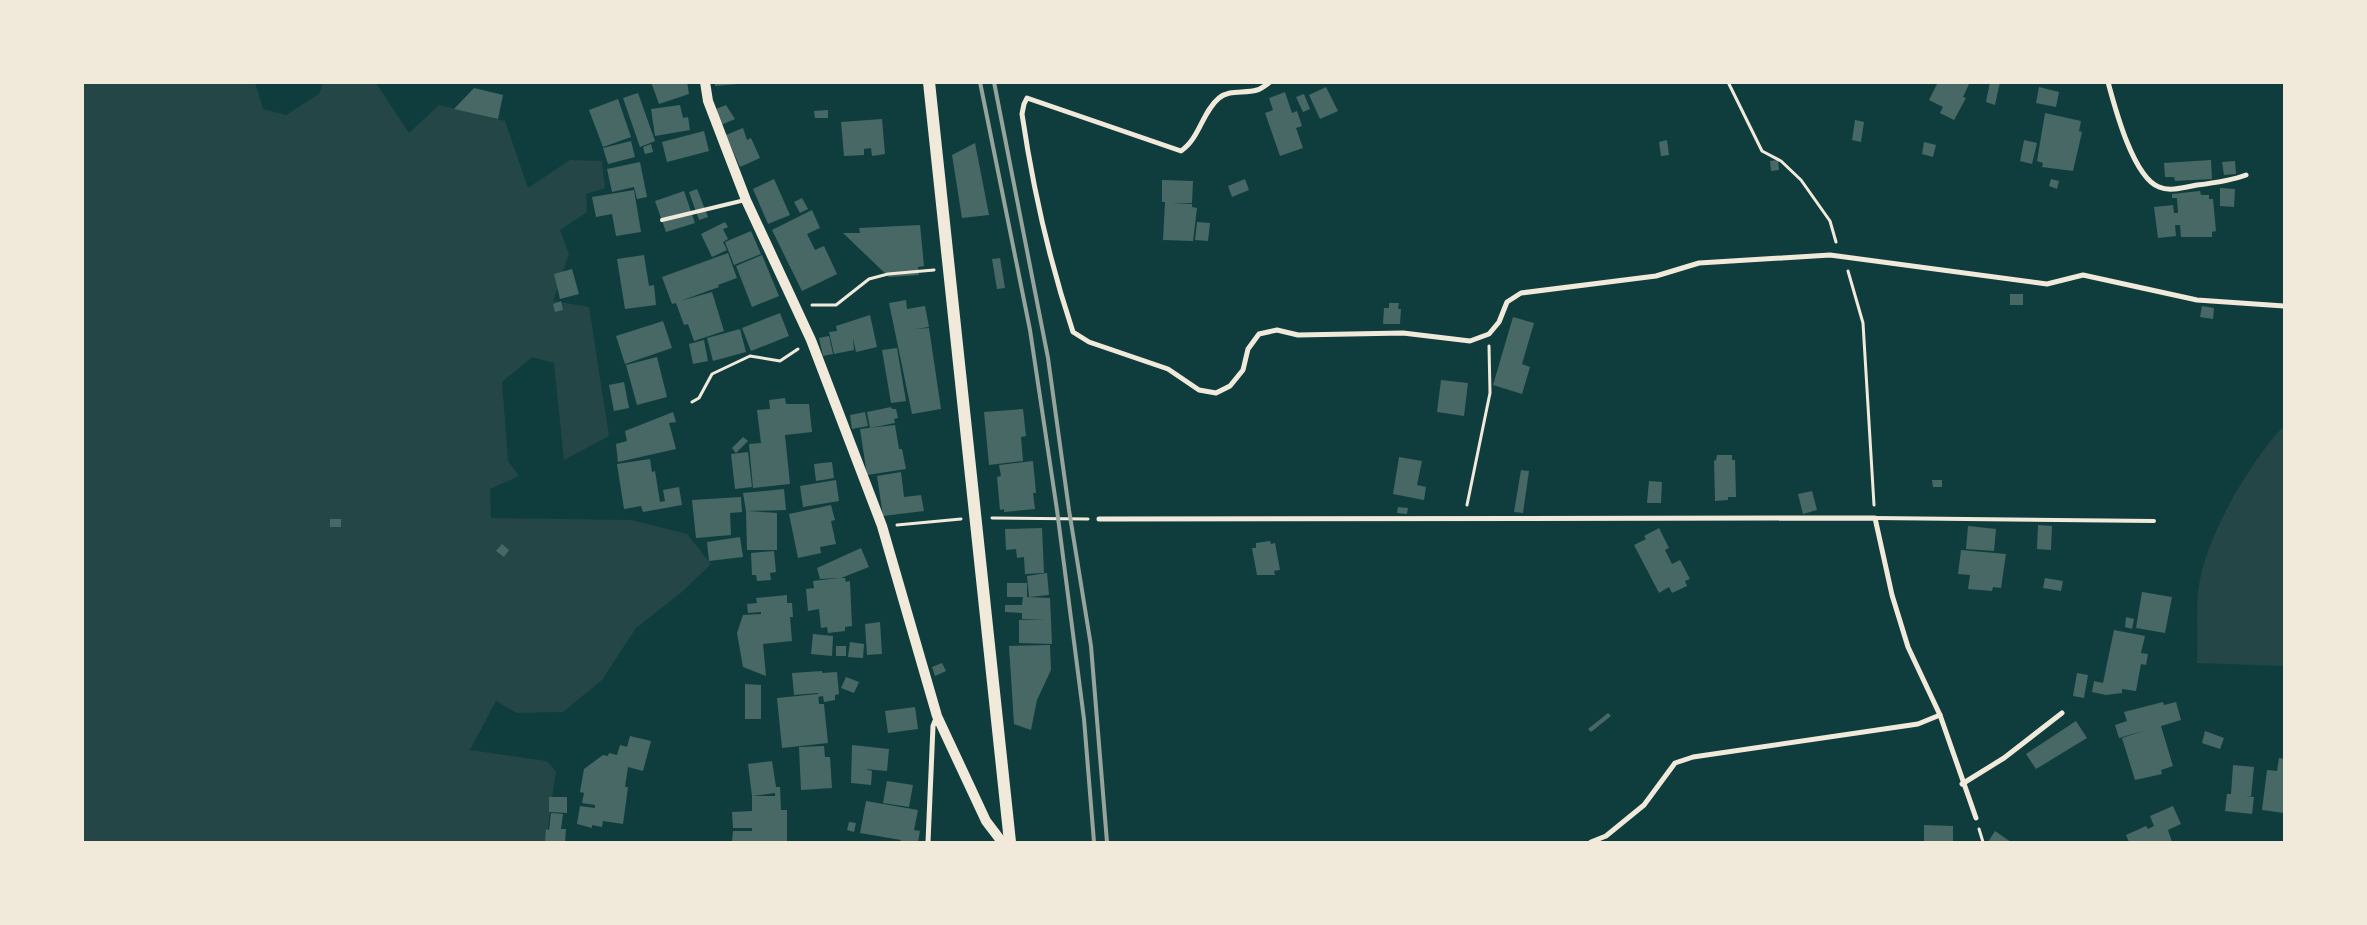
<svg xmlns="http://www.w3.org/2000/svg" width="2367" height="925" viewBox="0 0 2367 925" font-family="Mulish,sans-serif">
  <style>
    .green { fill: #244646 }
    .building { fill: #486865 }
    .lines { fill: none; stroke-linecap: round; stroke-linejoin: round }
    .path { stroke: #f1e9da; stroke-width: 3 }
    .service { stroke: #f1e9da; stroke-width: 4 }
    .minor { stroke: #f1e9da; stroke-width: 5 }
    .secondary { stroke: #f1e9da; stroke-width: 10 }
    .primary { stroke: #f1e9da; stroke-width: 12 }
    .rail { stroke: #97a49c; stroke-width: 4 }
  </style>
  <rect width="100%" height="100%" fill="#0f3d3e"/>
  <g class="green">
    <polygon points="83,83 255,83 263,109 286,115 319,94 323,83 376,83 409,133 439,105 505,121 528,188 570,160 602,161 605,188 586,194 587,212 560,230 569,254 553,301 589,307 609,436 564,460 554,363 532,357 502,382 508,461 519,476 490,489 491,518 631,520 687,534 711,564 683,591 636,628 602,680 563,712 517,713 496,701 470,750 546,761 556,771 546,842 83,842"/>
    <path d="M2284,426v240l-87,-3c1,-26 -2,-64 4,-88 10,-46 51,-116 83,-149z"/>
  </g>
  <g class="building">
    <polygon points="651,82 687,82 689,94 659,104"/>
    <polygon points="715,82 737,82 738,84 715,86"/>
    <polygon points="1938,82 1970,82 1963,97 1966,98 1954,120 1940,113 1943,107 1929,100"/>
    <polygon points="1990,82 2000,82 1995,105 1986,102"/>
    <polygon points="1326,87 1338,111 1320,119 1309,95"/>
    <polygon points="2039,87 2059,92 2056,107 2036,103"/>
    <polygon points="474,88 503,95 498,119 454,109"/>
    <polygon points="1285,92 1292,113 1297,111 1302,126 1296,128 1303,148 1280,156 1265,113 1273,110 1269,98"/>
    <polygon points="638,93 655,141 640,147 623,98"/>
    <polygon points="1304,94 1310,109 1303,112 1296,97"/>
    <polygon points="618,99 631,137 603,147 589,110"/>
    <polygon points="680,105 683,118 688,117 690,130 655,136 651,109"/>
    <polygon points="726,105 735,119 721,125 716,109"/>
    <polygon points="828,110 828,118 815,118 814,111"/>
    <polygon points="2045,113 2081,121 2079,131 2082,132 2073,171 2042,167 2043,163 2037,161"/>
    <polygon points="882,119 885,154 872,156 871,148 864,149 864,155 844,156 841,122"/>
    <polygon points="1855,120 1864,122 1861,142 1852,140"/>
    <polygon points="743,128 747,140 751,138 760,158 740,167 726,135"/>
    <polygon points="704,131 709,151 667,162 662,142"/>
    <polygon points="1667,140 1669,155 1661,156 1659,142"/>
    <polygon points="2024,140 2037,143 2032,164 2020,161"/>
    <polygon points="631,141 635,157 608,164 603,148"/>
    <polygon points="1924,142 1936,145 1933,157 1922,154"/>
    <polygon points="975,143 989,215 962,218 952,155"/>
    <polygon points="651,144 653,152 645,154 643,147"/>
    <polygon points="1778,160 1779,170 1771,171 1770,161"/>
    <polygon points="2211,160 2212,179 2175,181 2174,177 2165,177 2164,163"/>
    <polygon points="2235,161 2236,174 2224,175 2222,162"/>
    <polygon points="640,162 647,197 637,199 634,187 612,192 607,169"/>
    <polygon points="774,179 790,215 768,224 753,189"/>
    <polygon points="1245,179 1249,190 1232,197 1228,186"/>
    <polygon points="2051,179 2059,181 2057,189 2049,186"/>
    <polygon points="1162,180 1193,181 1192,203 1172,203 1192,204 1192,207 1197,208 1193,241 1163,240 1165,202 1162,202"/>
    <polygon points="2220,188 2235,189 2234,207 2220,206"/>
    <polygon points="697,189 708,217 699,220 689,192"/>
    <polygon points="634,190 641,232 616,236 612,214 596,217 592,197"/>
    <polygon points="684,191 695,223 666,232 655,201"/>
    <polygon points="2200,191 2201,195 2209,195 2209,199 2213,199 2216,231 2212,232 2212,237 2181,237 2180,225 2175,225 2176,236 2158,238 2154,207 2173,205 2174,213 2178,213 2177,198 2172,198 2172,194"/>
    <polygon points="802,198 808,209 800,213 794,202"/>
    <polygon points="812,210 820,228 807,234 815,250 824,246 837,274 802,291 772,230"/>
    <polygon points="725,222 728,227 723,229 728,239 723,242 727,250 712,257 701,234"/>
    <polygon points="1197,222 1210,223 1208,241 1195,240"/>
    <polygon points="920,225 924,266 918,267 919,275 889,277 843,233 860,233 859,228"/>
    <polygon points="751,231 761,254 734,265 725,242"/>
    <polygon points="728,253 737,278 718,285 719,287 680,301 712,292 724,331 694,341 688,324 684,325 676,303 672,304 662,277"/>
    <polygon points="644,255 649,286 654,285 656,305 625,309 617,259"/>
    <polygon points="762,255 779,296 752,307 736,266"/>
    <polygon points="1000,258 1005,288 997,289 992,259"/>
    <polygon points="572,269 579,294 560,299 554,274"/>
    <rect x="2010" y="294" width="13" height="11"/>
    <polygon points="906,300 907,309 925,306 929,327 915,329 929,328 941,409 912,414 889,303"/>
    <polygon points="561,301 563,310 555,312 553,304"/>
    <polygon points="1389,303 1399,303 1398,309 1401,309 1400,324 1383,324 1384,308 1389,308"/>
    <polygon points="2202,306 2214,308 2213,319 2200,317"/>
    <polygon points="780,313 789,336 751,351 742,328"/>
    <polygon points="870,315 877,347 856,352 853,338 854,350 834,354 829,332 837,331 836,326"/>
    <polygon points="1513,317 1534,323 1522,364 1530,367 1522,394 1493,385"/>
    <polygon points="663,321 672,348 625,364 616,336"/>
    <polygon points="740,329 746,352 713,361 707,338"/>
    <polygon points="829,336 833,354 823,356 819,338"/>
    <polygon points="704,340 708,361 693,364 689,344"/>
    <polygon points="897,348 906,401 891,403 882,350"/>
    <polygon points="657,357 667,397 637,405 626,365"/>
    <polygon points="1441,380 1468,383 1464,416 1437,412"/>
    <polygon points="624,382 629,408 614,411 609,385"/>
    <polygon points="785,398 786,404 809,404 812,432 785,435 790,484 753,488 749,444 761,443 757,410 770,409 769,400"/>
    <polygon points="891,407 892,409 896,409 898,418 894,419 895,423 870,428 867,412"/>
    <polygon points="1023,409 1026,436 1021,437 1023,461 989,465 984,412"/>
    <polygon points="673,412 676,422 669,423 676,449 618,462 616,444 627,441 625,431"/>
    <polygon points="865,412 868,426 852,429 850,415"/>
    <polygon points="895,425 899,449 902,449 906,469 867,475 860,429"/>
    <polygon points="743,437 748,441 736,453 732,448"/>
    <polygon points="748,452 752,487 735,489 731,454"/>
    <polygon points="1717,455 1732,455 1732,460 1735,460 1736,497 1728,497 1728,500 1715,501 1714,461 1716,460"/>
    <polygon points="1399,457 1422,461 1417,485 1426,487 1424,500 1393,494"/>
    <polygon points="650,459 652,472 655,471 660,502 665,501 663,490 679,487 682,505 643,512 641,506 624,509 617,464"/>
    <polygon points="1033,461 1036,493 1033,493 1035,509 1004,512 1004,509 1000,510 997,477 1001,476 999,465"/>
    <polygon points="832,462 834,478 816,481 814,464"/>
    <polygon points="1521,470 1529,471 1523,513 1514,512"/>
    <polygon points="901,472 904,497 921,495 924,511 883,516 877,476"/>
    <polygon points="836,480 839,501 803,507 800,486"/>
    <polygon points="1932,480 1942,480 1942,487 1933,487"/>
    <polygon points="1649,481 1662,482 1661,503 1647,503"/>
    <polygon points="784,489 786,510 748,511 777,513 777,550 747,550 746,511 743,493"/>
    <polygon points="1812,491 1817,510 1803,514 1798,494"/>
    <polygon points="741,497 742,512 730,513 731,535 696,538 692,500"/>
    <polygon points="831,505 835,520 831,521 836,544 820,547 821,553 798,558 789,514"/>
    <polygon points="1398,507 1408,508 1407,514 1397,513"/>
    <rect x="330" y="519" width="11" height="8"/>
    <polygon points="2038,525 2052,526 2051,550 2037,549"/>
    <polygon points="1968,526 1996,529 1994,551 1966,549"/>
    <polygon points="1042,528 1044,573 1025,574 1024,557 1017,558 1016,549 1006,550 1005,529"/>
    <polygon points="1659,528 1669,548 1665,550 1672,564 1680,560 1690,579 1685,581 1687,586 1672,593 1669,587 1659,593 1634,545 1646,539 1644,536"/>
    <polygon points="740,537 743,557 709,561 707,542"/>
    <polygon points="1270,541 1271,544 1275,543 1280,570 1274,571 1275,575 1257,575 1252,548 1256,548 1256,543"/>
    <polygon points="502,544 509,550 504,557 496,551"/>
    <polygon points="861,548 869,567 841,578 845,578 846,582 850,581 852,626 845,627 845,631 828,633 827,627 821,628 819,609 808,611 806,589 814,588 813,581 839,578 820,579 817,568"/>
    <polygon points="1961,550 2006,554 2001,588 1993,587 1992,591 1968,589 1970,575 1958,574"/>
    <polygon points="774,551 776,572 770,573 771,580 757,581 756,575 752,575 751,553"/>
    <polygon points="1047,573 1049,595 1029,597 1027,576"/>
    <polygon points="2045,578 2063,581 2061,591 2043,588"/>
    <polygon points="1007,583 1027,583 1027,597 1050,598 1052,644 1019,643 1019,620 1046,619 1022,619 1022,613 1005,612 1005,605 1022,605 1023,597 1007,597"/>
    <polygon points="2142,592 2172,597 2165,633 2136,628"/>
    <polygon points="787,595 787,603 792,603 793,617 790,617 792,641 763,644 766,676 743,667 737,633 743,615 761,614 761,612 748,613 747,604 757,603 756,598"/>
    <polygon points="2126,617 2134,619 2132,629 2125,627"/>
    <polygon points="880,622 882,654 867,655 865,624"/>
    <polygon points="2114,630 2145,636 2141,653 2148,654 2146,665 2141,664 2136,691 2122,689 2122,693 2106,695 2092,692 2094,681 2103,683"/>
    <polygon points="813,634 833,636 832,656 811,654"/>
    <polygon points="850,642 864,644 863,658 848,657"/>
    <polygon points="1050,645 1051,670 1037,700 1031,730 1014,724 1009,646"/>
    <rect x="836" y="646" width="10" height="10"/>
    <polygon points="942,663 946,671 935,676 932,667"/>
    <polygon points="822,671 822,673 837,672 839,694 835,695 835,700 824,702 823,696 818,697 818,693 794,695 792,673"/>
    <polygon points="2077,673 2088,675 2084,698 2073,696"/>
    <polygon points="846,677 859,682 854,693 841,688"/>
    <polygon points="745,684 761,685 761,719 745,719"/>
    <polygon points="818,694 819,704 824,704 828,743 782,748 777,698"/>
    <polygon points="2163,702 2164,705 2176,702 2181,720 2161,726 2173,766 2161,770 2162,774 2135,780 2122,738 2146,730 2119,738 2115,725 2127,721 2124,712"/>
    <polygon points="915,707 918,729 888,733 885,711"/>
    <polygon points="1608,713 1611,716 1591,732 1588,729"/>
    <polygon points="2076,721 2087,738 2036,769 2026,754"/>
    <polygon points="2205,731 2224,738 2220,749 2202,743"/>
    <polygon points="630,736 651,741 643,771 628,767 625,787 628,787 623,824 603,821 602,827 592,825 592,828 577,824 580,806 595,808 595,805 582,803 584,793 580,792 584,769 603,755 608,756 609,753 617,755 620,745 627,747"/>
    <polygon points="852,745 889,749 887,771 865,769 872,771 871,785 851,783"/>
    <polygon points="824,746 825,757 830,757 832,788 801,790 799,747"/>
    <polygon points="2279,758 2284,759 2284,813 2262,810 2267,770 2277,771"/>
    <polygon points="772,761 776,787 780,787 781,810 787,810 787,842 732,842 733,831 752,831 752,828 733,828 732,812 752,811 752,796 775,796 775,793 752,796 748,764"/>
    <polygon points="2233,765 2254,767 2251,796 2246,796 2254,797 2252,814 2225,811 2227,794 2231,794"/>
    <polygon points="887,781 913,785 909,807 883,803"/>
    <polygon points="549,797 567,797 567,813 549,812"/>
    <polygon points="866,801 918,810 914,830 920,831 918,842 900,842 901,840 860,833"/>
    <polygon points="2173,806 2181,824 2168,830 2172,842 2129,842 2126,835 2146,826 2148,829 2154,826 2150,816"/>
    <polygon points="551,813 563,814 561,829 566,829 565,842 545,842 546,829 549,830"/>
    <polygon points="849,822 856,823 854,832 847,830"/>
    <polygon points="1924,825 1953,826 1953,842 1924,842"/>
    <polygon points="1995,831 2011,842 1988,842"/>
  </g>
  <g class="lines">
    <g class="path">
      <polyline points="1728,82 1762,151 1781,161 1801,180 1830,221 1836,242"/>
      <polyline points="1848,271 1863,323 1874,505"/>
      <polyline points="812,305 836,305 869,279 888,274 934,270"/>
      <polyline points="692,402 699,398 712,374 750,356 780,361 798,349"/>
      <polyline points="1467,505 1490,393 1489,346"/>
      <polyline points="992,518 1088,519"/>
      <polyline points="897,525 961,519"/>
      <polyline points="1979,829 1983,842"/>
    </g>
    <g class="service">
      <polyline points="662,220 745,200"/>
      <polyline points="1875,518 2154,521"/>
    </g>
    <g class="minor">
      <path d="M1270,82c-4,3 -9,7 -13,8 -13,4 -27,-1 -38,8 -17,14 -19,40 -38,53l-154,-53 -3,6 -2,10c11,75 27,146 51,218l16,10 79,27 31,21 17,3 14,-7 13,-16 5,-21 11,-15 18,-4 21,5 105,-2 67,8 19,-7 10,-12 8,-20 14,-9 135,-17 43,-13 131,-8 217,29 36,-9 114,25 87,6"/>
      <path d="M2108,82c7,26 25,95 51,105 11,5 27,0 38,-2 17,-2 33,-4 49,-10"/>
      <polyline points="1099,519 1875,518 1892,595 1908,647 1940,715 1976,818"/>
      <polyline points="1962,784 2004,758 2062,713"/>
      <polyline points="928,842 933,726 937,716"/>
      <polyline points="1591,842 1606,836 1644,805 1675,763 1693,757 1918,724 1940,715"/>
    </g>
    <polyline class="secondary" points="705,82 708,101 746,200 811,340 882,526 937,716 986,821 1002,842"/>
    <polyline class="primary" points="929,82 1010,842"/>
    <g class="rail">
      <polyline points="980,82 1030,330 1057,510 1084,719 1094,842"/>
      <polyline points="994,82 1048,358 1069,510 1091,646 1107,842"/>
    </g>
  </g>
  <rect width="2367" height="925" fill="none" stroke="#f1e9da" stroke-width="168"/>
</svg>
